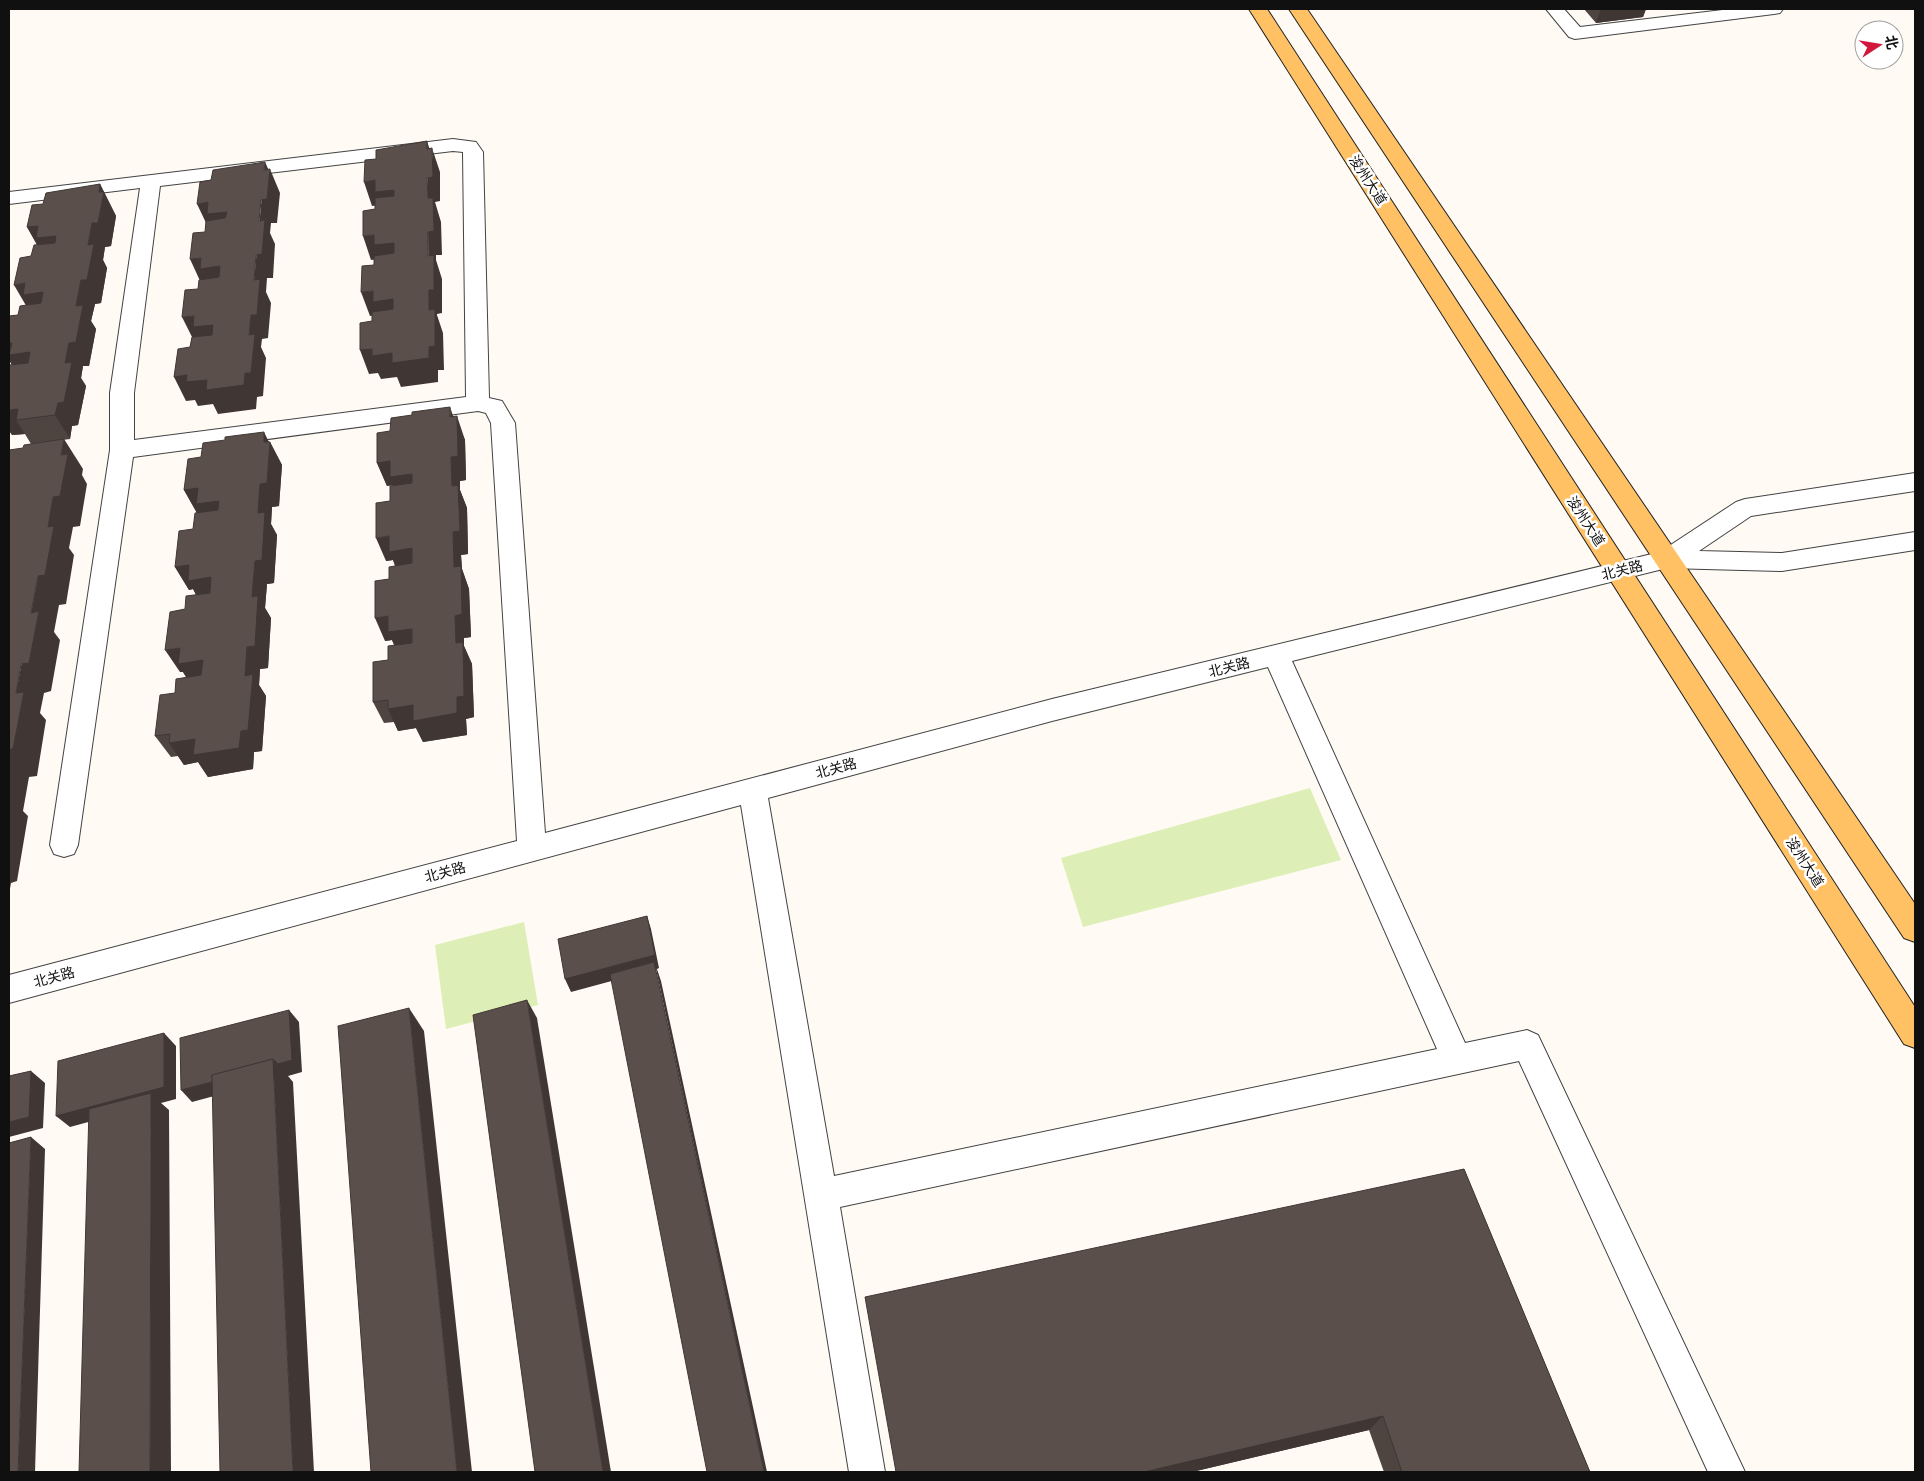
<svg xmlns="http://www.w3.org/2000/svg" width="1924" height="1481" viewBox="0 0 1924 1481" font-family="Merriweather,'Noto Sans SC',serif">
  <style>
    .green { fill: #ddefb7 }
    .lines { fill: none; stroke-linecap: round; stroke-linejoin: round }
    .minor-casing { stroke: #434343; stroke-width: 2 }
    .major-casing { stroke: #212121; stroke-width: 2 }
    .minor { fill: #fff; fill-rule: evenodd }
    .major { fill: #ffc164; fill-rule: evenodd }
    .wall { fill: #4e4440 }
    .shaded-wall { fill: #403734 }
    .building { fill: #5b4f4b; stroke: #403734 }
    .labels { text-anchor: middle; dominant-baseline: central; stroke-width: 5; stroke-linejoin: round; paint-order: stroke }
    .street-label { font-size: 14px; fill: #101010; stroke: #fff }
  </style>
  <rect width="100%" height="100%" fill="#fffbf4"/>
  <g class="green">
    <polygon points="1310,788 1341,860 1083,927 1061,858"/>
    <polygon points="524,922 538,1005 446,1029 435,945"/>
  </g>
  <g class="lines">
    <g class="minor-casing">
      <g id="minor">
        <polygon points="1546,9 1564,9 1580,27 1731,9 1783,9 1780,13 1774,14 1575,39 1569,37"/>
        <path d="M453,139l23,3 7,10 6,246 13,3 13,22 30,410 507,-134 608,-147 76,-50 9,-3 170,-26v18l-164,25 -52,35 83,2 133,-21v18l-133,21 -115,-3 -375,93 173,382 62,-13 11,5 207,437h-37l-189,-411 -679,146 45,265h-36l-108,-667 -732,198v-28l508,-134 -26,-418 -5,-10 -8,-2 -345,46 -55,388 -4,9 -10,3 -10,-3 -4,-9 60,-395v-57l30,-205 -131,16v-12zM453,151l10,1 3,245 -332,43v-47l26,-207zM1268,667l169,382 -603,127 -66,-378 284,-77z"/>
      </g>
    </g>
    <g class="major-casing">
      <g id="major">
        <polygon points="1249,9 1267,9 1915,1007 1915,1048 1904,1044"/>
        <polygon points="1289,9 1307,9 1915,904 1915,942 1904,938"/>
      </g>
    </g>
    <use href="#minor" class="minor"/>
    <use href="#major" class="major"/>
  </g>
  <g class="wall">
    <polygon points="1584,9 1646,9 1643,17 1596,23"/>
    <polygon points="100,184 116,216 111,246 105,247 103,260 107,268 101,303 95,304 91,321 96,329 89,366 83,366 81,378 86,386 78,425 72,426 70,439 31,444 25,434 12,435 12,365 9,360 26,305 31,256 37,245 27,227 43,204"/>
    <polygon points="412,415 454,417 465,440 466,480 460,481 460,490 467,508 468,554 461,555 462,569 469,589 471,637 464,638 464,646 472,664 474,717 466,719 467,735 423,742 416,728 398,731 394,722 384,723 373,702 388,660 394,645 392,640 385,641 389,579 395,566 393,560 386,561 390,501 393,485 387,486 377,463 390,431"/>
    <polygon points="270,442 282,465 279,506 272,507 271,524 277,535 274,583 267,584 265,608 271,618 268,668 260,669 259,685 266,696 262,751 254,752 253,769 208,777 198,762 184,765 178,756 171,757 155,736 175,693 186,677 183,672 180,672 185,609 196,595 193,589 189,590 175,567 193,529 197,513 184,490 201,457"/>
    <polygon points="1464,1169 1590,1472 1384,1472 1369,1430 1192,1472 896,1472"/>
  </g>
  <g class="shaded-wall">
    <polygon points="1601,9 1646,9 1643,17 1596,23"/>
    <polygon points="427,141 433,160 432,148 440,172 440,201 435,202 441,222 442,255 436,255 436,260 442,279 442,313 437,314 437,315 443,333 444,370 438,370 438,382 401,387 397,377 381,379 378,373 369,374 360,350 429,310"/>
    <polygon points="265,162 270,173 270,169 280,193 277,223 271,223 270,233 275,244 273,278 267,278 266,292 271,303 268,338 262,339 261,347 266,358 263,396 257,397 256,409 218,414 213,404 198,406 195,400 186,401 174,377 249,335"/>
    <polygon points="375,180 394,190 402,214 380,205 372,206 364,182"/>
    <polygon points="100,184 116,216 111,246 105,247 103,260 107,268 101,303 95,304 91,321 96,329 89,366 83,366 81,378 86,386 78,425 72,426 70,439 55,415"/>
    <polygon points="208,202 227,212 237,236 208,227 197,204"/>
    <polygon points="38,226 56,236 69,260 41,251 27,227"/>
    <polygon points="374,235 394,243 402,267 379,259 371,260 363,236"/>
    <polygon points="201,258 220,266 231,290 201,283 190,259"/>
    <polygon points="25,283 43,292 57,316 28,309 14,285"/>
    <polygon points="373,291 393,299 402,323 378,315 370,316 361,292"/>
    <polygon points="194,316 213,325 225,348 194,341 182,317"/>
    <polygon points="9,343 12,343 30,352 45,376 14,368 9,360"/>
    <polygon points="450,407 457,427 457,416 465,440 466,480 460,481 460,490 467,508 468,554 461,555 462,569 469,589 471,637 464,638 464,646 472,664 474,717 466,719 467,735 423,742 416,728 398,731 388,709 456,643"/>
    <polygon points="18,409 16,420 25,434 12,435 9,431 9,410"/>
    <polygon points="264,432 270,444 270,442 282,465 279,506 272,507 271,524 277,535 274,583 267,584 265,608 271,618 268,668 260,669 259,685 266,696 262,751 254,752 253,769 208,777 198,762 184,765 169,743 245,676"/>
    <polygon points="64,439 83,469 82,475 87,484 80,526 73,527 69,548 74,555 66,604 59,605 54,632 60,640 51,691 44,693 40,713 46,720 37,776 29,777 23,811 28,816 17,881 11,883 9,894 9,749 16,693"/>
    <polygon points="390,461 412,474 421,497 393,485 387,486 377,463"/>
    <polygon points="198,488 219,501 232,524 197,513 184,490"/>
    <polygon points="389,536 412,548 421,571 399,574 393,560 386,561 376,538"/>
    <polygon points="189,565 211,577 225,600 201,603 193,589 189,590 175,567"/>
    <polygon points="388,616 412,629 422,651 399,655 392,640 385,641 375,618"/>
    <polygon points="180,648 203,660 217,683 192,686 183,672 180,672 165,650"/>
    <polygon points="647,916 651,929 659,968 657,969 661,981 767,1472 764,1472 656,969 571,992 565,979"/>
    <polygon points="527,1000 537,1018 611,1472 603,1472"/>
    <polygon points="409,1008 424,1031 472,1472 457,1472"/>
    <polygon points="289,1010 299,1022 302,1072 288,1076 293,1082 314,1472 293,1472 274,1080 192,1102 181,1090 273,1059"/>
    <polygon points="164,1033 176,1046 176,1099 161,1103 169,1110 171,1472 150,1472 151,1105 70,1127 56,1116"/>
    <polygon points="31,1071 45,1083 43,1128 9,1137 9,1122"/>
    <polygon points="31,1137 45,1149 35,1472 18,1472"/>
    <polygon points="1383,1416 1369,1430 1192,1472 1144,1472"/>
  </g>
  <g class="building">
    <polygon points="427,141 427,149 432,148 433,177 427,178 428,198 433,198 434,231 428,232 428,256 434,255 434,290 429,290 429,310 435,309 435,346 429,347 429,358 392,363 392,353 372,356 372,349 360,350 360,323 372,321 372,312 393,309 393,299 373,302 373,291 361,292 362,266 374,265 374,256 394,253 394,243 374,245 374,235 363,236 363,211 375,209 375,198 394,196 394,190 375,192 375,180 364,182 365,160 376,159 376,150"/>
    <polygon points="265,162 264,170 270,169 267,199 261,200 259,221 265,220 262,254 256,255 254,280 260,279 257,315 251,315 249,335 255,334 251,373 245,373 244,385 206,390 207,380 186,382 187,375 174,377 178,349 190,347 192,337 212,335 213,325 193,327 194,316 182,317 185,290 198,289 199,280 219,277 220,266 200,269 201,258 190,259 193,233 205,232 206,221 225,218 227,212 207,214 208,202 197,204 200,182 211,180 213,170"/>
    <polygon points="100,184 99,192 104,192 98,223 92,223 88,245 94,244 87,280 81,280 76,306 83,305 76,342 69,343 65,363 72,362 64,402 58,403 55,415 16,420 18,409 9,410 9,365 28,363 30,352 9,355 12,343 9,343 9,316 18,315 20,306 41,303 43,292 23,295 25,283 14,285 20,258 31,256 34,245 55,243 56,236 36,238 38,226 27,227 32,205 43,204 46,193"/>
    <polygon points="450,407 450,417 457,416 458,456 451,457 452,486 458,485 460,531 453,532 454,567 461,566 462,614 455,616 456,643 463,642 464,696 457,697 457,713 413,721 413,705 388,709 388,700 373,702 373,662 388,660 388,646 412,643 412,629 388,632 388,616 375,618 375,581 389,579 389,567 412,563 412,548 389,552 389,536 376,538 376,503 390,501 390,486 412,483 412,474 390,477 390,461 377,463 377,433 390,431 391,418 412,415 412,412"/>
    <polygon points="264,432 264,442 270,442 267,483 260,484 258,513 265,512 262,560 255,561 252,597 258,596 255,646 247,647 245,676 253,674 248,730 241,731 239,748 193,755 195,739 169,743 170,734 155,736 160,695 175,693 176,679 201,675 203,660 178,664 180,648 165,650 170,612 185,609 186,596 210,593 211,577 188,581 189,565 175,567 179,531 193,529 195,513 218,510 219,501 196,504 198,488 184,490 188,459 201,457 203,443 225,440 225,437"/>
    <polygon points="64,439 61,455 68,454 60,496 53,497 48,527 54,526 45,575 38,576 31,613 39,611 29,663 21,664 16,693 24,692 13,749 9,749 9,450 23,448 24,445"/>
    <polygon points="647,916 655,955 565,979 558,939"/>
    <polygon points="654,962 764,1472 707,1472 610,974"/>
    <polygon points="527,1000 603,1472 535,1472 473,1015"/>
    <polygon points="409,1008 457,1472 371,1472 338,1026"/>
    <polygon points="289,1010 292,1060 278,1064 273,1059 212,1075 212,1082 181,1090 180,1038"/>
    <polygon points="164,1033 164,1087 56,1116 58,1061"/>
    <polygon points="273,1059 293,1472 220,1472 212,1075"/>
    <polygon points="31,1071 29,1117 9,1122 9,1076"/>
    <polygon points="151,1093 150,1472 79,1472 89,1109"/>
    <polygon points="31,1137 18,1472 9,1472 9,1143"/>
    <polygon points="1464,1169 1590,1472 1402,1472 1383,1416 1144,1472 896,1472 865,1297"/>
  </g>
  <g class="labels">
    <g class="street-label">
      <text transform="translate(1368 180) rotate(57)">浚州大道</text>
      <text transform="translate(1586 521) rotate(57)">浚州大道</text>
      <text transform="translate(1622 570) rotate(-14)">北关路</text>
      <text transform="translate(1229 667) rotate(-14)">北关路</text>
      <text transform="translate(836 768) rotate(-15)">北关路</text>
      <text transform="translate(1805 862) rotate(57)">浚州大道</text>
      <text transform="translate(445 872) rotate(-15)">北关路</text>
      <text transform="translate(54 977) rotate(-15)">北关路</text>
    </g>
  </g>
  <rect width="1924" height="1481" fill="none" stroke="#101010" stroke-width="20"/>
  <g transform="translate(1879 45) rotate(78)"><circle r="24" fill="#ffffff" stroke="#9f9f9f"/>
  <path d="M0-4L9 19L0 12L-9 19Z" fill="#d2163c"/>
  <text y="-8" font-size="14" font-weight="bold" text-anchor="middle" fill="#101010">北</text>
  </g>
</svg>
